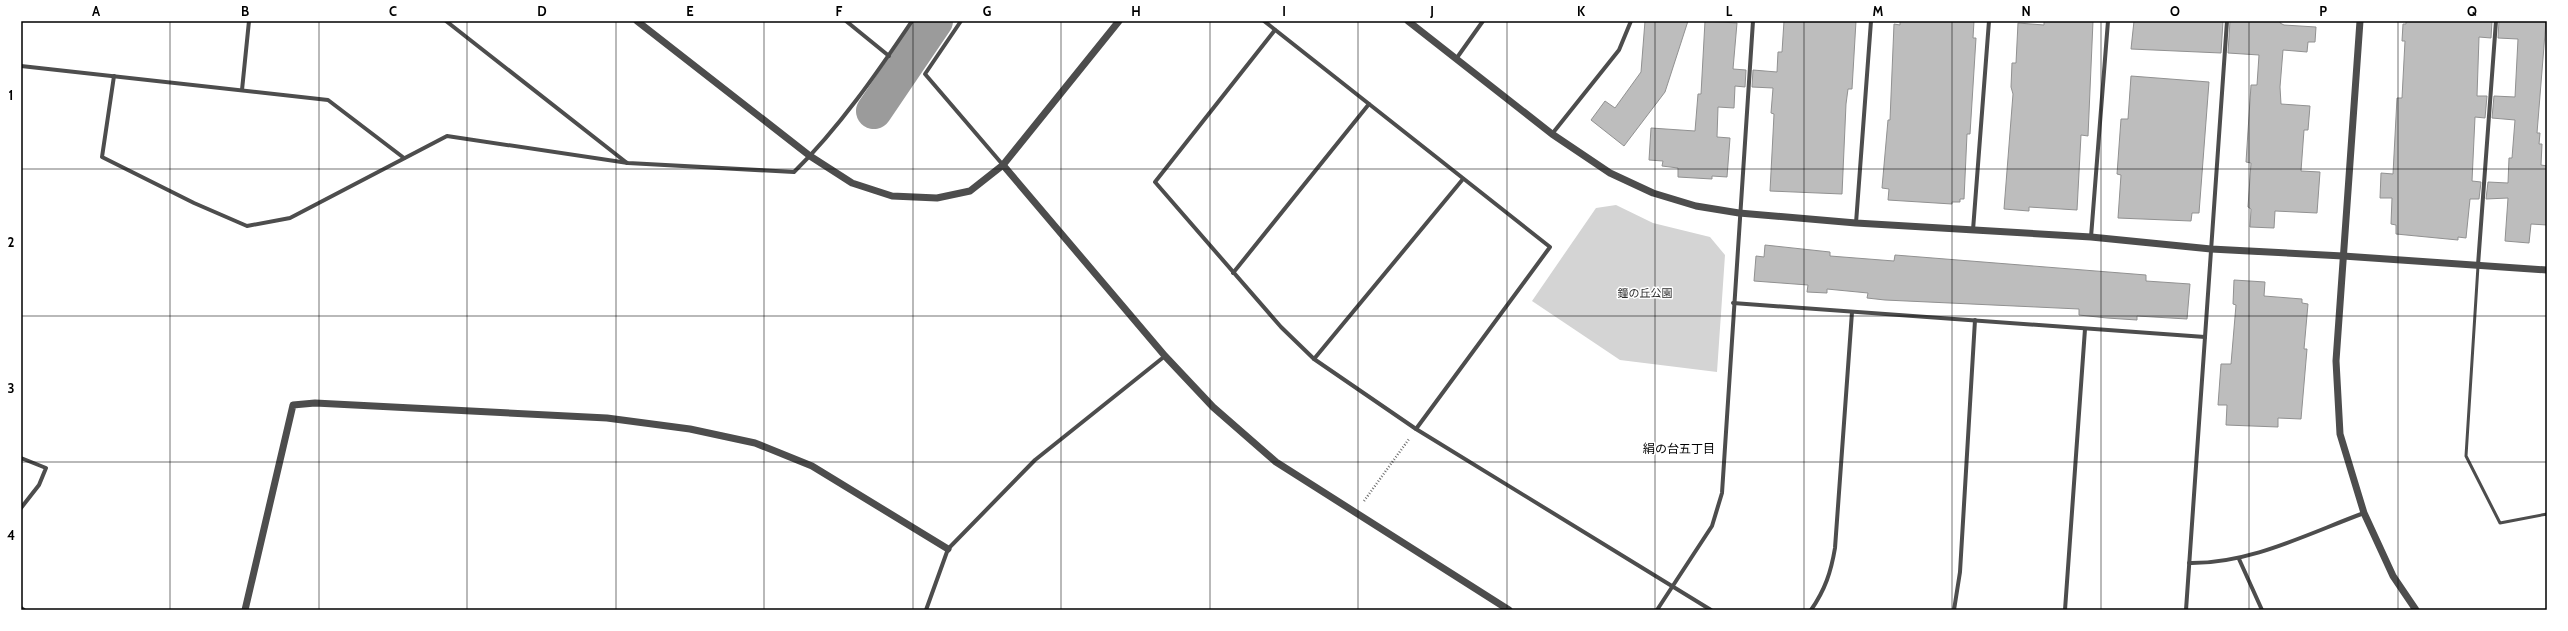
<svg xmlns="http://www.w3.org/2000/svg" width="2568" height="631" viewBox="0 0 2568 631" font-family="Cabin,'Noto Sans JP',sans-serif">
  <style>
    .green { fill: #d4d4d4 }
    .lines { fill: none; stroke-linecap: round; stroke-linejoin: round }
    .river { stroke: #9b9b9b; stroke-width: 36 }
    .building { fill: #bdbdbd; stroke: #919191 }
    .path { stroke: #6f6f6f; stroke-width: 2.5; stroke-dasharray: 1 2; stroke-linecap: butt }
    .service { stroke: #4d4d4d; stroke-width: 3 }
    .minor { stroke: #4d4d4d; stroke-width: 4 }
    .tertiary { stroke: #4d4d4d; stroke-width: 7 }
    .grid { fill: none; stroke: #000; stroke-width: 1; stroke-opacity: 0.55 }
    .labels { text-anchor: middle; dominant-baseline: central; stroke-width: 3; stroke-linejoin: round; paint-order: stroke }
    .park-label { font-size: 11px; fill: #2b2b2b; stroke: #fff }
    .neighbourhood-label { font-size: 12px; fill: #000; stroke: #fff }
    .neatline { fill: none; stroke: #000; stroke-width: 1.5 }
    .grid-label { font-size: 13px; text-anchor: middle; font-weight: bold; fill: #000 }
  </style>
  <rect width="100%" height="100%" fill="#fff"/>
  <polygon class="green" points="1616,205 1653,223 1710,237 1725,255 1717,372 1620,360 1532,301 1596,208"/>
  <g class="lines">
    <polyline class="river" points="874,111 935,21"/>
  </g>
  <g class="building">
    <polygon points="1645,21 1688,21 1665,92 1624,146 1591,120 1605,101 1615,108 1641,72"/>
    <polygon points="1705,21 1737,23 1733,69 1746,70 1745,87 1735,86 1734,108 1718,107 1717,137 1730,138 1727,177 1712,176 1712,179 1678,177 1678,168 1662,166 1663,161 1649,160 1651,128 1695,131 1698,94 1701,94"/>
    <polygon points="1784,21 1856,21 1852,89 1848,89 1846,104 1842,194 1770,191 1773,134 1774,114 1771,113 1773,88 1752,87 1753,70 1777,72 1778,52 1782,52"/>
    <polygon points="1900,21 1974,21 1973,38 1976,38 1970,134 1967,134 1964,199 1960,199 1960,202 1952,202 1952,204 1888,200 1889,189 1882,188 1888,120 1890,120 1894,24 1900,25"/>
    <polygon points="2044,21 2093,21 2088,136 2081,135 2077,210 2029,207 2029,211 2004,209 2013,94 2011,87 2012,63 2016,63 2018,23 2044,25"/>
    <polygon points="2134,21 2223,21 2221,53 2131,49"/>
    <polygon points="2230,21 2280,21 2280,23 2284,25 2316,27 2315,42 2308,42 2307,52 2283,50 2280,87 2281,104 2310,106 2308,130 2304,130 2301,171 2320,172 2317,213 2275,211 2274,228 2250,227 2251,209 2248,207 2251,163 2246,162 2251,85 2257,85 2259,55 2228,53"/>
    <polygon points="2406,21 2492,21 2491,38 2479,37 2477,96 2487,96 2485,118 2475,117 2472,181 2481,182 2479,199 2470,199 2466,238 2458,237 2458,240 2396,234 2396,225 2391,224 2392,198 2380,198 2381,173 2393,174 2397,98 2402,98 2405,41 2402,41 2403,24 2406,24"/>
    <polygon points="2499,21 2546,21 2537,133 2540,133 2539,144 2542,144 2541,165 2547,166 2547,225 2531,224 2529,243 2505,241 2508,198 2486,199 2488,182 2508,183 2509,158 2512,158 2515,120 2492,118 2494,96 2515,97 2518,39 2498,38"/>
    <polygon points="2131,76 2209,82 2199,213 2192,213 2191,221 2118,218 2121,175 2117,174 2121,119 2128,119"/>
    <polygon points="1765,245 1830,252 1830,256 1894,261 1895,255 2146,275 2146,281 2190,284 2187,319 2137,316 2137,320 2107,318 2079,315 2079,309 1885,300 1867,298 1868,293 1827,289 1827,293 1807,292 1808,285 1754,281 1756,256 1764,257"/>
    <polygon points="2234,280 2265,282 2264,296 2302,299 2302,303 2308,304 2304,349 2307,349 2301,419 2278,418 2278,427 2226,425 2227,405 2218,405 2221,364 2231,364 2236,305 2233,304"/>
  </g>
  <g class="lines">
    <polyline class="path" points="1364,501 1409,439"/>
    <polyline class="service" points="2478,266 2466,456 2500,523 2547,514"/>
    <g class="minor">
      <polyline points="446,21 627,163"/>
      <polyline points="846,21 889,56"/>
      <polyline points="961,21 925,74 1003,165"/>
      <polyline points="1264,21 1550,247 1416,429"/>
      <polyline points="1275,30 1155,182 1281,327 1314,359 1416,429 1711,610"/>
      <polyline points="1456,59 1483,21"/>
      <polyline points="21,66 328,100 404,158"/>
      <path d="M114,76l-12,81 92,46 53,23 43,-8 157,-82 181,27 166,9c45,-44 83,-99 118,-151"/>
      <polyline points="242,90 249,21"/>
      <polyline points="1552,134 1619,50 1631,21"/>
      <polyline points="1856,223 1871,21"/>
      <polyline points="1973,230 1989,21"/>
      <polyline points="2091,237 2108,21"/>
      <polyline points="2478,265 2496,21"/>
      <polyline points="1233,273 1369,104"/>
      <polyline points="1733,303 2205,337"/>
      <polyline points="1314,359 1463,179"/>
      <polyline points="21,458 46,468 39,485 21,508"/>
      <polyline points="2239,559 2262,610"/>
      <path d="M2189,563c61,1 118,-29 175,-50"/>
      <polyline points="21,608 24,610"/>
      <polyline points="926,610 948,549 1035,460 1165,356"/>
      <polyline points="1657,610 1712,526 1722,493 1753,21"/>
      <path d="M1811,610c14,-20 20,-38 24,-62l17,-236"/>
      <polyline points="1954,610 1960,572 1975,320"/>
      <polyline points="2065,610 2085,329"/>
      <polyline points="2186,610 2227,21"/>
    </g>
    <g class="tertiary">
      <polyline points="637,21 810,156 852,183 892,196 937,198 970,191 1003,165 1119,21"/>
      <polyline points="1408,21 1552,134 1610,173 1653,193 1696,206 1739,213 1856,223 2091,237 2211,249 2343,256 2547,270"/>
      <polyline points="2360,21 2336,361 2340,434 2364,513 2393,576 2416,610"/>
      <polyline points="1003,165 1165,356 1213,407 1276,462 1509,610"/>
      <polyline points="245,610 293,405 315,403 607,418 690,429 755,443 812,466 948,549"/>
    </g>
  </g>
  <path class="grid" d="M170,21v589M319,21v589M467,21v589M616,21v589M764,21v589M913,21v589M1061,21v589M1210,21v589M1358,21v589M1507,21v589M1655,21v589M1804,21v589M1952,21v589M2101,21v589M2249,21v589M2398,21v589M21,169h2526M21,316h2526M21,462h2526"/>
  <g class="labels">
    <g class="park-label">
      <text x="1645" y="293">鐘の丘公園</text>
    </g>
    <g class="neighbourhood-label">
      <text x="1679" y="448">絹の台五丁目</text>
    </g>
  </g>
  <rect width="2568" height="631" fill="none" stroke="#ffffff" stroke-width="44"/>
  <rect x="22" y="22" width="2524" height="587" class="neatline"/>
  <g class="grid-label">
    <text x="96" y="16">A</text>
    <text x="245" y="16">B</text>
    <text x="393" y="16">C</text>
    <text x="542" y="16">D</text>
    <text x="690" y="16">E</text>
    <text x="839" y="16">F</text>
    <text x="987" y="16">G</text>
    <text x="1136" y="16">H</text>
    <text x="1284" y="16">I</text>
    <text x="1432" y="16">J</text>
    <text x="1581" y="16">K</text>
    <text x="1729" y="16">L</text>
    <text x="1878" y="16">M</text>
    <text x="2026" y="16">N</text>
    <text x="2175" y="16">O</text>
    <text x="2323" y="16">P</text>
    <text x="2472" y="16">Q</text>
    <text x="11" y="100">1</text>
    <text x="11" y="247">2</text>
    <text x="11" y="393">3</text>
    <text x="11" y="540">4</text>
  </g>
</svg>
